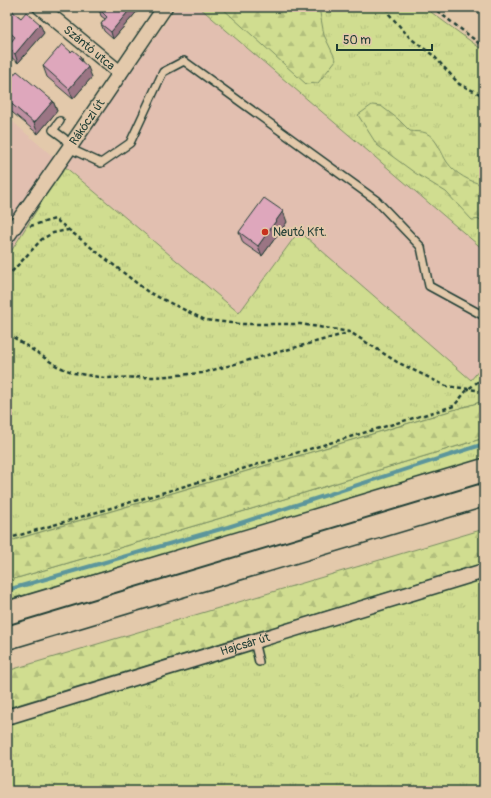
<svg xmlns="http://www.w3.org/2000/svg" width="491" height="798" viewBox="0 0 491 798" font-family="Pangolin,sans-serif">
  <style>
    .built { fill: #e2bfb0 }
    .grass { fill: url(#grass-tufts); stroke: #788d62 }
    .forest { fill: url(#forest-firs); stroke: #788d62 }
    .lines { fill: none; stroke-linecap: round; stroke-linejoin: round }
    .stream { stroke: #5b969c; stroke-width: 4 }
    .lane-casing { stroke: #1f3d34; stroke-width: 10 }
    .street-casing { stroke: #1f3d34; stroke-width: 17 }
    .highway-casing { stroke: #1f3d34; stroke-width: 25 }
    .path { stroke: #1f3d34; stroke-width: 2.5; stroke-dasharray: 4 3; stroke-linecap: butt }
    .lane { stroke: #e3c9ab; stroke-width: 7 }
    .street { stroke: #e3c9ab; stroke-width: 14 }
    .highway { stroke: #e3c9ab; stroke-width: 22 }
    .wall { fill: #bf90a2; stroke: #1f3d34 }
    .shaded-wall { fill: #9b7584; stroke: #1f3d34 }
    .building { fill: #dea7bc; stroke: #1f3d34 }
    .poi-dot { fill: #c8321e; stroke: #e3c9ab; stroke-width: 1.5 }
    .labels { text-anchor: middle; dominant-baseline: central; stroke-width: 4; stroke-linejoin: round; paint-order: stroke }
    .street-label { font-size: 12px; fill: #1f3d34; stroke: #e3c9ab }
    .poi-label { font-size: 12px; fill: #1f3d34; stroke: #e3c9ab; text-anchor: start }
  </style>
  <defs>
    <pattern id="grass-tufts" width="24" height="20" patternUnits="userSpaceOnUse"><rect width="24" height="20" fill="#d0dd90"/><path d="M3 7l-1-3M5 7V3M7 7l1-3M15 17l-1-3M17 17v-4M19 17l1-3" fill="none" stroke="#b2bf7d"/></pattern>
    <pattern id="forest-firs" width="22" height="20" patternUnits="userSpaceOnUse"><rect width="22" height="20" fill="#d0dd90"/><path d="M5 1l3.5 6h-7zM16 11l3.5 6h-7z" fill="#b2bf7d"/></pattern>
  </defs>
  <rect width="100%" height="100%" fill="#e3c9ab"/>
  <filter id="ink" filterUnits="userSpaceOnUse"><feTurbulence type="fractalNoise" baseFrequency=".025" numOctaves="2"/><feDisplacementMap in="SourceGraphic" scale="8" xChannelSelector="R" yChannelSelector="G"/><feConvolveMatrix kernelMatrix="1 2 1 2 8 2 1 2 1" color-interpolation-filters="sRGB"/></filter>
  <g filter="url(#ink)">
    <polygon class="built" points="177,7 199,7 484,250 484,364 472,380 299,232 239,314 65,166 7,258 7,117 64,166"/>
    <g class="grass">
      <polygon points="199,7 424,7 484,51 484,250"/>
      <polygon points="64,166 239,313 299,231 471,380 484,364 484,401 7,542 7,258"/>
      <polygon points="484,438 484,460 7,600 7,581 248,510"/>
      <polygon points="484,563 484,791 7,791 7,708"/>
    </g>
    <g class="forest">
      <polygon points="221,7 316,7 320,13 324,35 336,60 318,83 306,84"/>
      <path d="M372,105l9,1 17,13 12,12c4,1 12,0 16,2 11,5 15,20 21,29 8,12 24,20 37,23v34l-12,1 -26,-28 -31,-19 -38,-28 -19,-30z"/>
      <polygon points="484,401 484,438 248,510 7,581 7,542"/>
      <polygon points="484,529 484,563 7,708 7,671"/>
    </g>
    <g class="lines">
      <polyline class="stream" points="7,590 228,527 484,444"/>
      <g class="lane-casing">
        <g id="lane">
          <polyline points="60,121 53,130 64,138 70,147 75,151 101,163 130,143 163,72 184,61 376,200 421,247 429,286 484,316"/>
          <polyline points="254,641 259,662"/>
        </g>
      </g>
      <g class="street-casing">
        <g id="street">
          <path id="s1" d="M40,7l80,66"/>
          <path id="s2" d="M7,237l63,-90 95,-140"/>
          <path id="s3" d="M7,717l477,-146"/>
        </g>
      </g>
      <g class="highway-casing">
        <g id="highway">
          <polyline points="7,613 484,470"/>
          <polyline points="7,638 484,495"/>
        </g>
      </g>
      <g class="path">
        <polyline points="388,7 389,14 410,38 434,56 459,84 484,96"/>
        <polyline points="432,7 484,47"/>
        <polyline points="30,226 55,219 148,292 205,320 240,324 300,324 350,332 397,362 446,386 484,391"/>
        <polyline points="7,277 42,239 53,233 68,230"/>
        <polyline points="7,335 13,337 57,366 74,373 105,378 155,377 202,373 348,333"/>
        <polyline points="7,538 10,538 454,406 467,390 484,377"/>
      </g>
      <use href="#lane" class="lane"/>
      <use href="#street" class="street"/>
      <use href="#highway" class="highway"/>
    </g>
    <g class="wall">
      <polygon points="7,7 21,18 44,33 18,63 10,56 7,47 12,41 7,37"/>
      <polygon points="141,7 113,39 104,31 101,24 105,19 101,16 99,9"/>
      <polygon points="71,52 80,56 82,62 92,77 73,99 47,77 43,66"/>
      <polygon points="7,83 53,101 57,111 38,134 7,108"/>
      <polygon points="287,222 262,256 243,243 239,232"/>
    </g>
    <g class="shaded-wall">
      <polygon points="132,7 141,7 113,39 111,32"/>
      <polygon points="40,24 44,33 18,63 15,54"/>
      <polygon points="80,56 84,67 78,58"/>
      <polygon points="88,67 92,77 73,99 69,89"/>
      <polygon points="53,101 57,111 38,134 34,123"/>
      <polygon points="283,211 287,222 262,256 258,246"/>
    </g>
    <g class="building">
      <polygon points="7,7 21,18 26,12 40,24 15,54 7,47 15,37 7,30"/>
      <polygon points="100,7 132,7 111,32 101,24 107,17 99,9"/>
      <polygon points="62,44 71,52 73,50 80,56 78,58 88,67 69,89 43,66"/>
      <polygon points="17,71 53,101 34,123 7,100 7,83"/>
      <polygon points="264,198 283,211 258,246 239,232"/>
    </g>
  </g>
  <circle class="poi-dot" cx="265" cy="232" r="4"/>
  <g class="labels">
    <g class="street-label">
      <text stroke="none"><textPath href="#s1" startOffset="64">Szántó utca</textPath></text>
      <text stroke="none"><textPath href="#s2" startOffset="140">Rákóczi út</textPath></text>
      <text stroke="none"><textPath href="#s3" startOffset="249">Hajcsár út</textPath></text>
    </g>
    <g class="poi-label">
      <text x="273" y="232">Neutó Kft.</text>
    </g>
  </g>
  <rect width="491" height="798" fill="none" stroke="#e3c9ab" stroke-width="24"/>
  <rect x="12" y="12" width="467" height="774" fill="none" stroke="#1f3d34" stroke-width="1.5" filter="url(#ink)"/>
  <path d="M337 44v6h95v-6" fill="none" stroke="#1f3d34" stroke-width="2"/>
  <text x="343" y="44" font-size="12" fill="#1f3d34" stroke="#e3c9ab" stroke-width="3" paint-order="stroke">50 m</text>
</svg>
